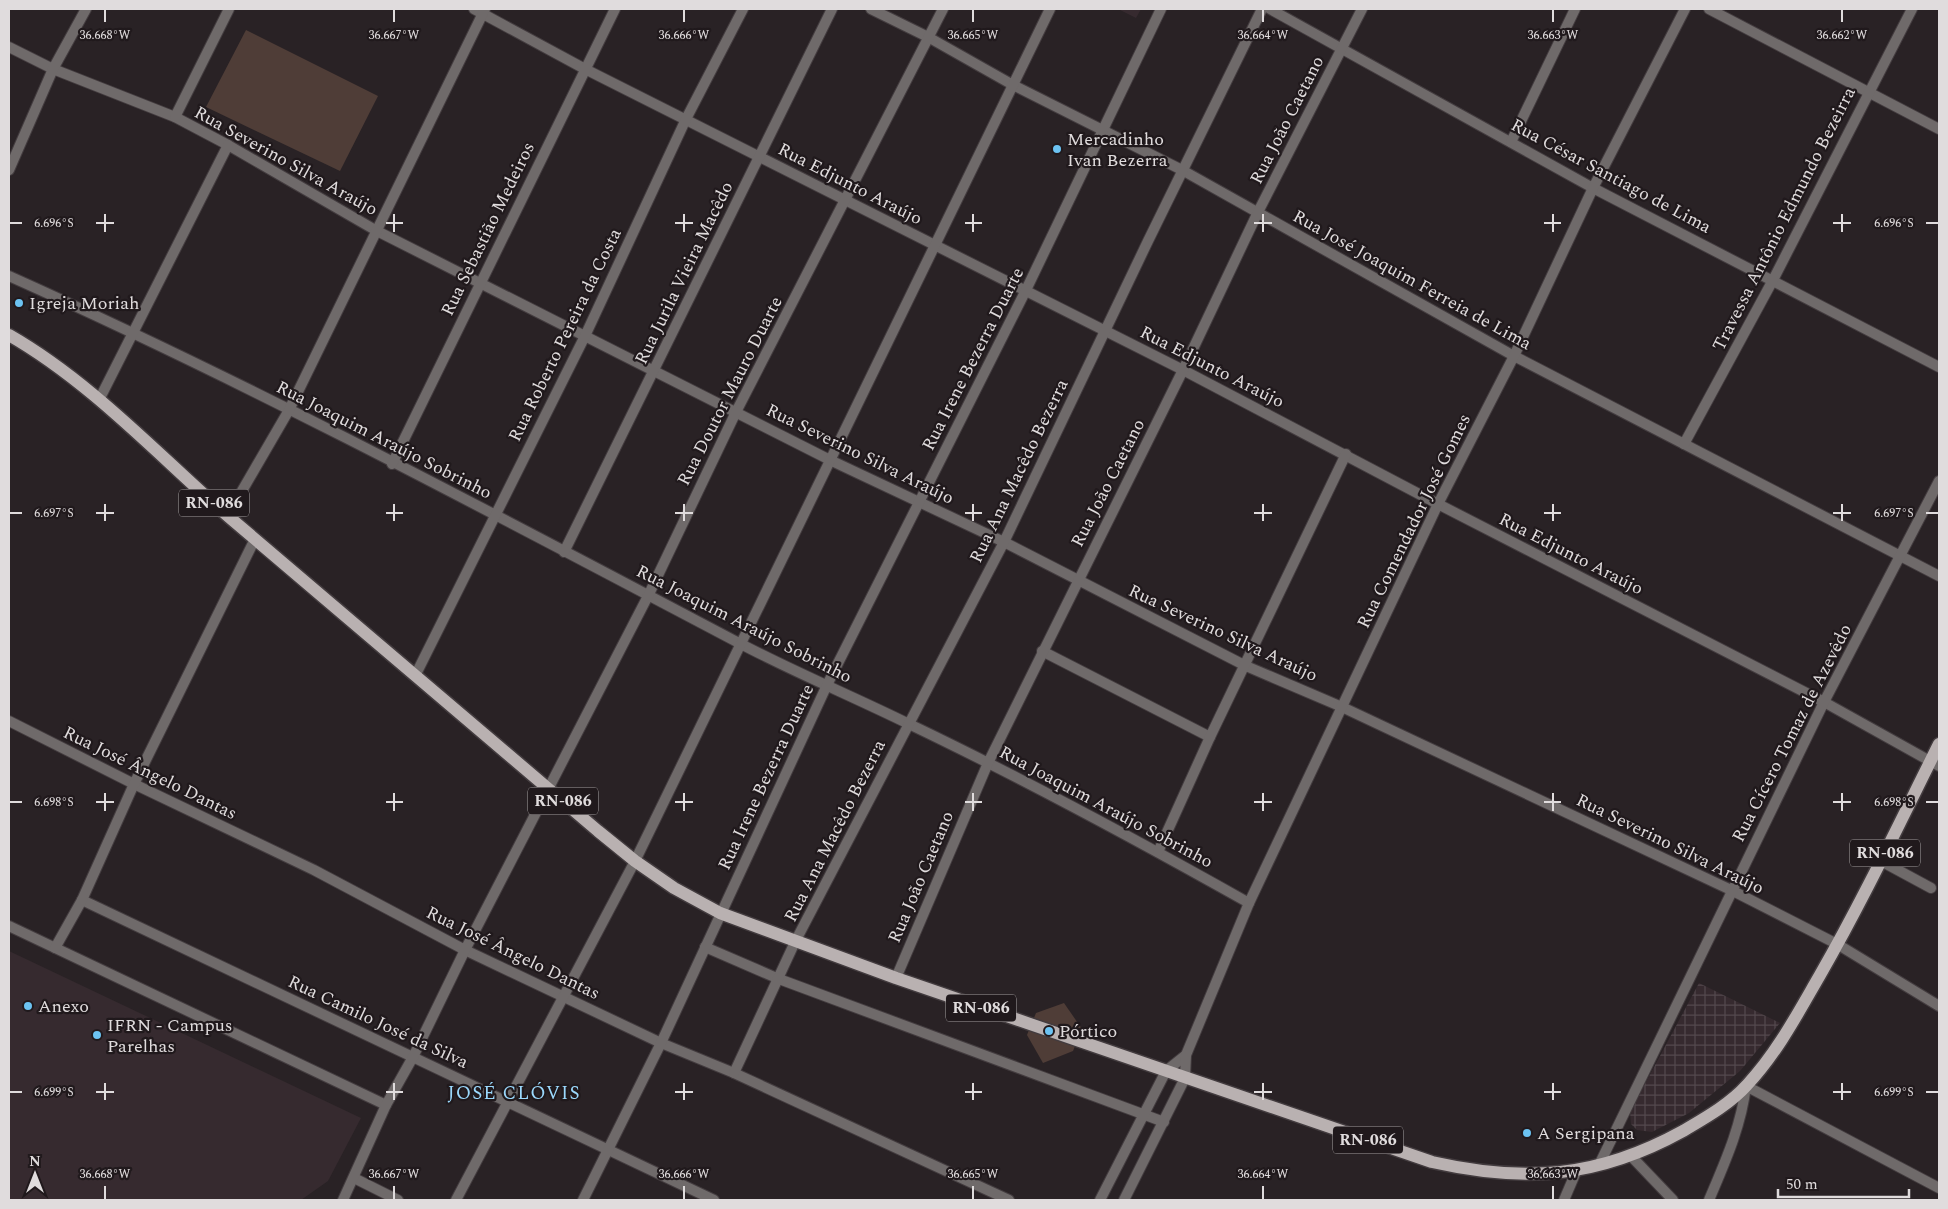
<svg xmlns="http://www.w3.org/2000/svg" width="1948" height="1209" viewBox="0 0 1948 1209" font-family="Spectral,serif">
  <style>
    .built { fill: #362a2f }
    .industrial { fill: url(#industrial-grid) }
    .park { fill: #4f3d37 }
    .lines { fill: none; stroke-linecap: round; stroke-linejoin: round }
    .minor-casing { stroke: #433c3f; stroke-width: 12 }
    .tertiary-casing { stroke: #433c3f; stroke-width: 12 }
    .primary-casing { stroke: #433c3f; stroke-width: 15 }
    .minor { stroke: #6f6a6a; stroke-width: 10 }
    .tertiary { stroke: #6f6a6a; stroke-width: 10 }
    .primary { stroke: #b9b1b1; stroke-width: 12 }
    .ticks { fill: none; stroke: #e0dcdd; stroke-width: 2 }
    .poi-dot { fill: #6cc3f2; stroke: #20191c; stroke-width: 2 }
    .labels { text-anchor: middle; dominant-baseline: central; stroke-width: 4.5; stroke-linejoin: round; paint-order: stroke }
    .shield { fill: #20191c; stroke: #a6a2a3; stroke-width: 1 }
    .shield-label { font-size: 16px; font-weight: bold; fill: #e0dcdd }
    .street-label { font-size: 18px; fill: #e0dcdd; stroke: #20191c }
    .poi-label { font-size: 18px; fill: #e0dcdd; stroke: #20191c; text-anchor: start }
    .neighbourhood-label { font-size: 19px; letter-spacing: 1px; fill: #9bd9fd; stroke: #20191c }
    .ticks-label { font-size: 12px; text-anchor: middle; fill: #e0dcdd; stroke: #20191c; stroke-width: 4.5; stroke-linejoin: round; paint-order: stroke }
  </style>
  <defs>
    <pattern id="industrial-grid" width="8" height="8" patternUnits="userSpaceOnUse" patternTransform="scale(1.25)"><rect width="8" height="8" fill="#362a2f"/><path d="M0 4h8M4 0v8" fill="none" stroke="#53484d"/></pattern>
  </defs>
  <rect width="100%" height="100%" fill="#292225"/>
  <g class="built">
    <polygon points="1118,9 1141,9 1136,18"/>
    <polygon points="9,951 361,1118 328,1181 301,1200 9,1200"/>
  </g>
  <polygon class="industrial" points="1699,983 1780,1023 1740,1071 1689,1113 1652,1132 1637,1130 1631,1124 1630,1112"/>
  <g class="park">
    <polygon points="246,30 378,96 340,171 206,107"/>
    <polygon points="1064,1003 1082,1029 1073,1051 1043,1063 1027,1035 1036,1013"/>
  </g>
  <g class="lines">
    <g class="minor-casing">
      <g id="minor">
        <polyline points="474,9 585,69 1183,370 1438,504 1824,702 1939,766"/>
        <polyline points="871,9 928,37 1013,85 1182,170 1514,356 1939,576"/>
        <polyline points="1270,9 1593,188 1939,367"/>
        <polyline points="1709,9 1939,129"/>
        <polyline points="9,47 53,69 175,117 228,145 377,231 832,461 1004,542 1246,666 1342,707 1731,890 1837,944 1939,1006"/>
        <polyline points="175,117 229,9"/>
        <polyline points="1511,142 1575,9"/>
        <path d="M9,276c248,111 489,240 730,367 55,29 113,53 170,81 115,55 228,116 340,179"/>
        <polyline points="99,400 228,145"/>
        <polyline points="1684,444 1773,280 1912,9"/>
        <polyline points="392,464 615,9"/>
        <polyline points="228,515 289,410 485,9"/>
        <polyline points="564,552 832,9"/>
        <polyline points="1042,651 1210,737"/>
        <polyline points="9,721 134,784 314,870 465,950 661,1043 734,1073 1009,1200"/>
        <polyline points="1158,852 1210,737 1346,454"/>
        <polyline points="1881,861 1931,888"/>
        <polyline points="82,900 714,1200"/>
        <polyline points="9,926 386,1105"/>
        <polyline points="705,947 779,979 1164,1122"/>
        <polyline points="55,948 82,900 134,784 255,539"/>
        <polyline points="896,978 988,763 1183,370 1258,212 1362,9"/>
        <polyline points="734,1073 795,942 1004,542 1148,241 1262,9"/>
        <polyline points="1746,1086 1939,1188"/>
        <polyline points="1599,1165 1824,702 1939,481"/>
        <polyline points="354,1178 398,1200"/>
        <polyline points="343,1200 386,1105 413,1057 465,950 649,594 736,412 943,9"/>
        <polyline points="456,1200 635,861 1050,9"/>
        <polyline points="583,1200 661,1043 827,685 1026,290 1161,9"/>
        <polyline points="1100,1200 1166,1071"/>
        <polyline points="1124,1200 1185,1078"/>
        <polyline points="1564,1200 1576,1172"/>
      </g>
    </g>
    <g class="tertiary-casing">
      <g id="tertiary">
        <polyline points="9,170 53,69 86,9"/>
        <polyline points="416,674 585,336 686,119 743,9"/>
        <polyline points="1166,1071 1186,1055"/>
        <polyline points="1185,1078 1186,1055 1249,903 1438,504 1514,356 1593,188 1685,9"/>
        <polyline points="1631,1156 1673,1200"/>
        <path d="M1709,1200c16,-38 32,-73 37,-114"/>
      </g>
    </g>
    <g class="primary-casing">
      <path id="primary" d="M9,335c82,47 149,120 220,182 123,105 246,209 369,314l37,30 39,27 46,25 176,65 536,184c93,21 166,16 251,-31 22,-13 47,-27 64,-46 30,-32 51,-72 73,-110 43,-75 80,-153 119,-231"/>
    </g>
    <use href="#minor" class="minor"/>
    <use href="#tertiary" class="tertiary"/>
    <use href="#primary" class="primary"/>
  </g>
  <path class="ticks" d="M105,10v12M394,10v12M684,10v12M973,10v12M1263,10v12M1553,10v12M1842,10v12M105,214v18M394,214v18M684,214v18M973,214v18M1263,214v18M1553,214v18M1842,214v18M10,223h12M96,223h18M386,223h17M675,223h18M965,223h17M1254,223h18M1544,223h17M1833,223h18M1926,223h12M105,504v17M394,504v17M684,504v17M973,504v17M1263,504v17M1553,504v17M1842,504v17M10,513h12M96,513h18M386,513h17M675,513h18M965,513h17M1254,513h18M1544,513h17M1833,513h18M1926,513h12M105,793v18M394,793v18M684,793v18M973,793v18M1263,793v18M1553,793v18M1842,793v18M10,802h12M96,802h18M386,802h17M675,802h18M965,802h17M1254,802h18M1544,802h17M1833,802h18M1926,802h12M105,1083v17M394,1083v17M684,1083v17M973,1083v17M1263,1083v17M1553,1083v17M1842,1083v17M10,1092h12M96,1092h18M386,1092h17M675,1092h18M965,1092h17M1254,1092h18M1544,1092h17M1833,1092h18M1926,1092h12M105,1186v13M394,1186v13M684,1186v13M973,1186v13M1263,1186v13M1553,1186v13"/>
  <g class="poi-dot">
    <circle cx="1057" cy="149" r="5"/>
    <circle cx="19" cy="303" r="5"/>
    <circle cx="28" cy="1006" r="5"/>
    <circle cx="1049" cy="1031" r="5"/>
    <circle cx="97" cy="1035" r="5"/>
    <circle cx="1527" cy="1133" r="5"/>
  </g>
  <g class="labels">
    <g class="shield">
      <rect x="179" y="489.5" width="70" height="27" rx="4"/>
      <rect x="528" y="787.5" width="70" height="27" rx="4"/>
      <rect x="1850" y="839.5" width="70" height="27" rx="4"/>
      <rect x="946" y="994.5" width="70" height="27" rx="4"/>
      <rect x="1333" y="1126.5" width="70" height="27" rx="4"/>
    </g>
    <g class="shield-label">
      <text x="214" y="503">RN-086</text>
      <text x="563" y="801">RN-086</text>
      <text x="1885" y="853">RN-086</text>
      <text x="981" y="1008">RN-086</text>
      <text x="1368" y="1140">RN-086</text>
    </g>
    <g class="street-label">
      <text transform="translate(1287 120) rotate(-63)">Rua João Caetano</text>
      <text transform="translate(286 161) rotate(29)">Rua Severino Silva Araújo</text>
      <text transform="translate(1611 176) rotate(28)">Rua César Santiago de Lima</text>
      <text transform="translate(850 184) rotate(27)">Rua Edjunto Araújo</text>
      <text transform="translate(1784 219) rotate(-63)">Travessa Antônio Edmundo Bezeirra</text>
      <text transform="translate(488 229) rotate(-64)">Rua Sebastião Medeiros</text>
      <text transform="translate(684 273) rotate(-64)">Rua Jurila Vieira Macêdo</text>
      <text transform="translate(1412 280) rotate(29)">Rua José Joaquim Ferreia de Lima</text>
      <text transform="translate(565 335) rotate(-64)">Rua Roberto Pereira da Costa</text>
      <text transform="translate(973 359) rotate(-63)">Rua Irene Bezerra Duarte</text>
      <text transform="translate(1212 367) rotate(27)">Rua Edjunto Araújo</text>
      <text transform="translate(730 391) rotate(-63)">Rua Doutor Mauro Duarte</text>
      <text transform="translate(384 440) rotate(27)">Rua Joaquim Araújo Sobrinho</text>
      <text transform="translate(860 454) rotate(26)">Rua Severino Silva Araújo</text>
      <text transform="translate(1019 471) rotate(-64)">Rua Ana Macêdo Bezerra</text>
      <text transform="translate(1108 483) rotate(-63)">Rua João Caetano</text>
      <text transform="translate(1414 521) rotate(-64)">Rua Comendador José Gomes</text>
      <text transform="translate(1571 554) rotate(27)">Rua Edjunto Araújo</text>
      <text transform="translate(744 624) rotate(27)">Rua Joaquim Araújo Sobrinho</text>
      <text transform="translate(1223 633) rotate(25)">Rua Severino Silva Araújo</text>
      <text transform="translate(1792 733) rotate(-63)">Rua Cícero Tomaz de Azevêdo</text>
      <text transform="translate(150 773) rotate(26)">Rua José Ângelo Dantas</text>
      <text transform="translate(766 777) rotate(-65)">Rua Irene Bezerra Duarte</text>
      <text transform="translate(1106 807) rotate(28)">Rua Joaquim Araújo Sobrinho</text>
      <text transform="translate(835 831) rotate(-63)">Rua Ana Macêdo Bezerra</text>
      <text transform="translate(1670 844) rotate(26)">Rua Severino Silva Araújo</text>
      <text transform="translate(921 877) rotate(-67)">Rua João Caetano</text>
      <text transform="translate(513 953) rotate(26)">Rua José Ângelo Dantas</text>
      <text transform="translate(378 1022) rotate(25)">Rua Camilo José da Silva</text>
    </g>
    <g class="poi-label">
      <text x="1067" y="139">Mercadinho<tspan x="1067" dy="21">Ivan Bezerra</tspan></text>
      <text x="29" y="303">Igreja Moriah</text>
      <text x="38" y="1006">Anexo</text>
      <text x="107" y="1025">IFRN - Campus<tspan x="107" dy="21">Parelhas</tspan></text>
      <text x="1059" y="1031">Pórtico</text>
      <text x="1537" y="1133">A Sergipana</text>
    </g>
    <g class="neighbourhood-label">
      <text x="514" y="1093">JOSÉ CLÓVIS</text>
    </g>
  </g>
  <g class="ticks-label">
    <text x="105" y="39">36.668°W</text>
    <text x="394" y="39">36.667°W</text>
    <text x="684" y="39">36.666°W</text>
    <text x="973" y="39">36.665°W</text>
    <text x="1263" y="39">36.664°W</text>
    <text x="1553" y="39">36.663°W</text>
    <text x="1842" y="39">36.662°W</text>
    <text x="54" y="227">6.696°S</text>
    <text x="1894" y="227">6.696°S</text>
    <text x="54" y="517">6.697°S</text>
    <text x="1894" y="517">6.697°S</text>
    <text x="54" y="806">6.698°S</text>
    <text x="1894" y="806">6.698°S</text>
    <text x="54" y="1096">6.699°S</text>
    <text x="1894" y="1096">6.699°S</text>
    <text x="105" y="1178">36.668°W</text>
    <text x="394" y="1178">36.667°W</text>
    <text x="684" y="1178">36.666°W</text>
    <text x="973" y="1178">36.665°W</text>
    <text x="1263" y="1178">36.664°W</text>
    <text x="1553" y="1178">36.663°W</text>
  </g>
  <rect width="1948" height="1209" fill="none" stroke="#e0dcdd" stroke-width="20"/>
  <g transform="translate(35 1174)" stroke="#20191c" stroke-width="4" paint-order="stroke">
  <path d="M0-4L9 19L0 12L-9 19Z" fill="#e0dcdd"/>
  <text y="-8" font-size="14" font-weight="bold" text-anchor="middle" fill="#e0dcdd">N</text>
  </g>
  <path d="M1778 1189v8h131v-8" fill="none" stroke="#e0dcdd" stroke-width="2.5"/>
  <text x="1786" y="1189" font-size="15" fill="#e0dcdd" stroke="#20191c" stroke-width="4" paint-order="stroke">50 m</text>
</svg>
